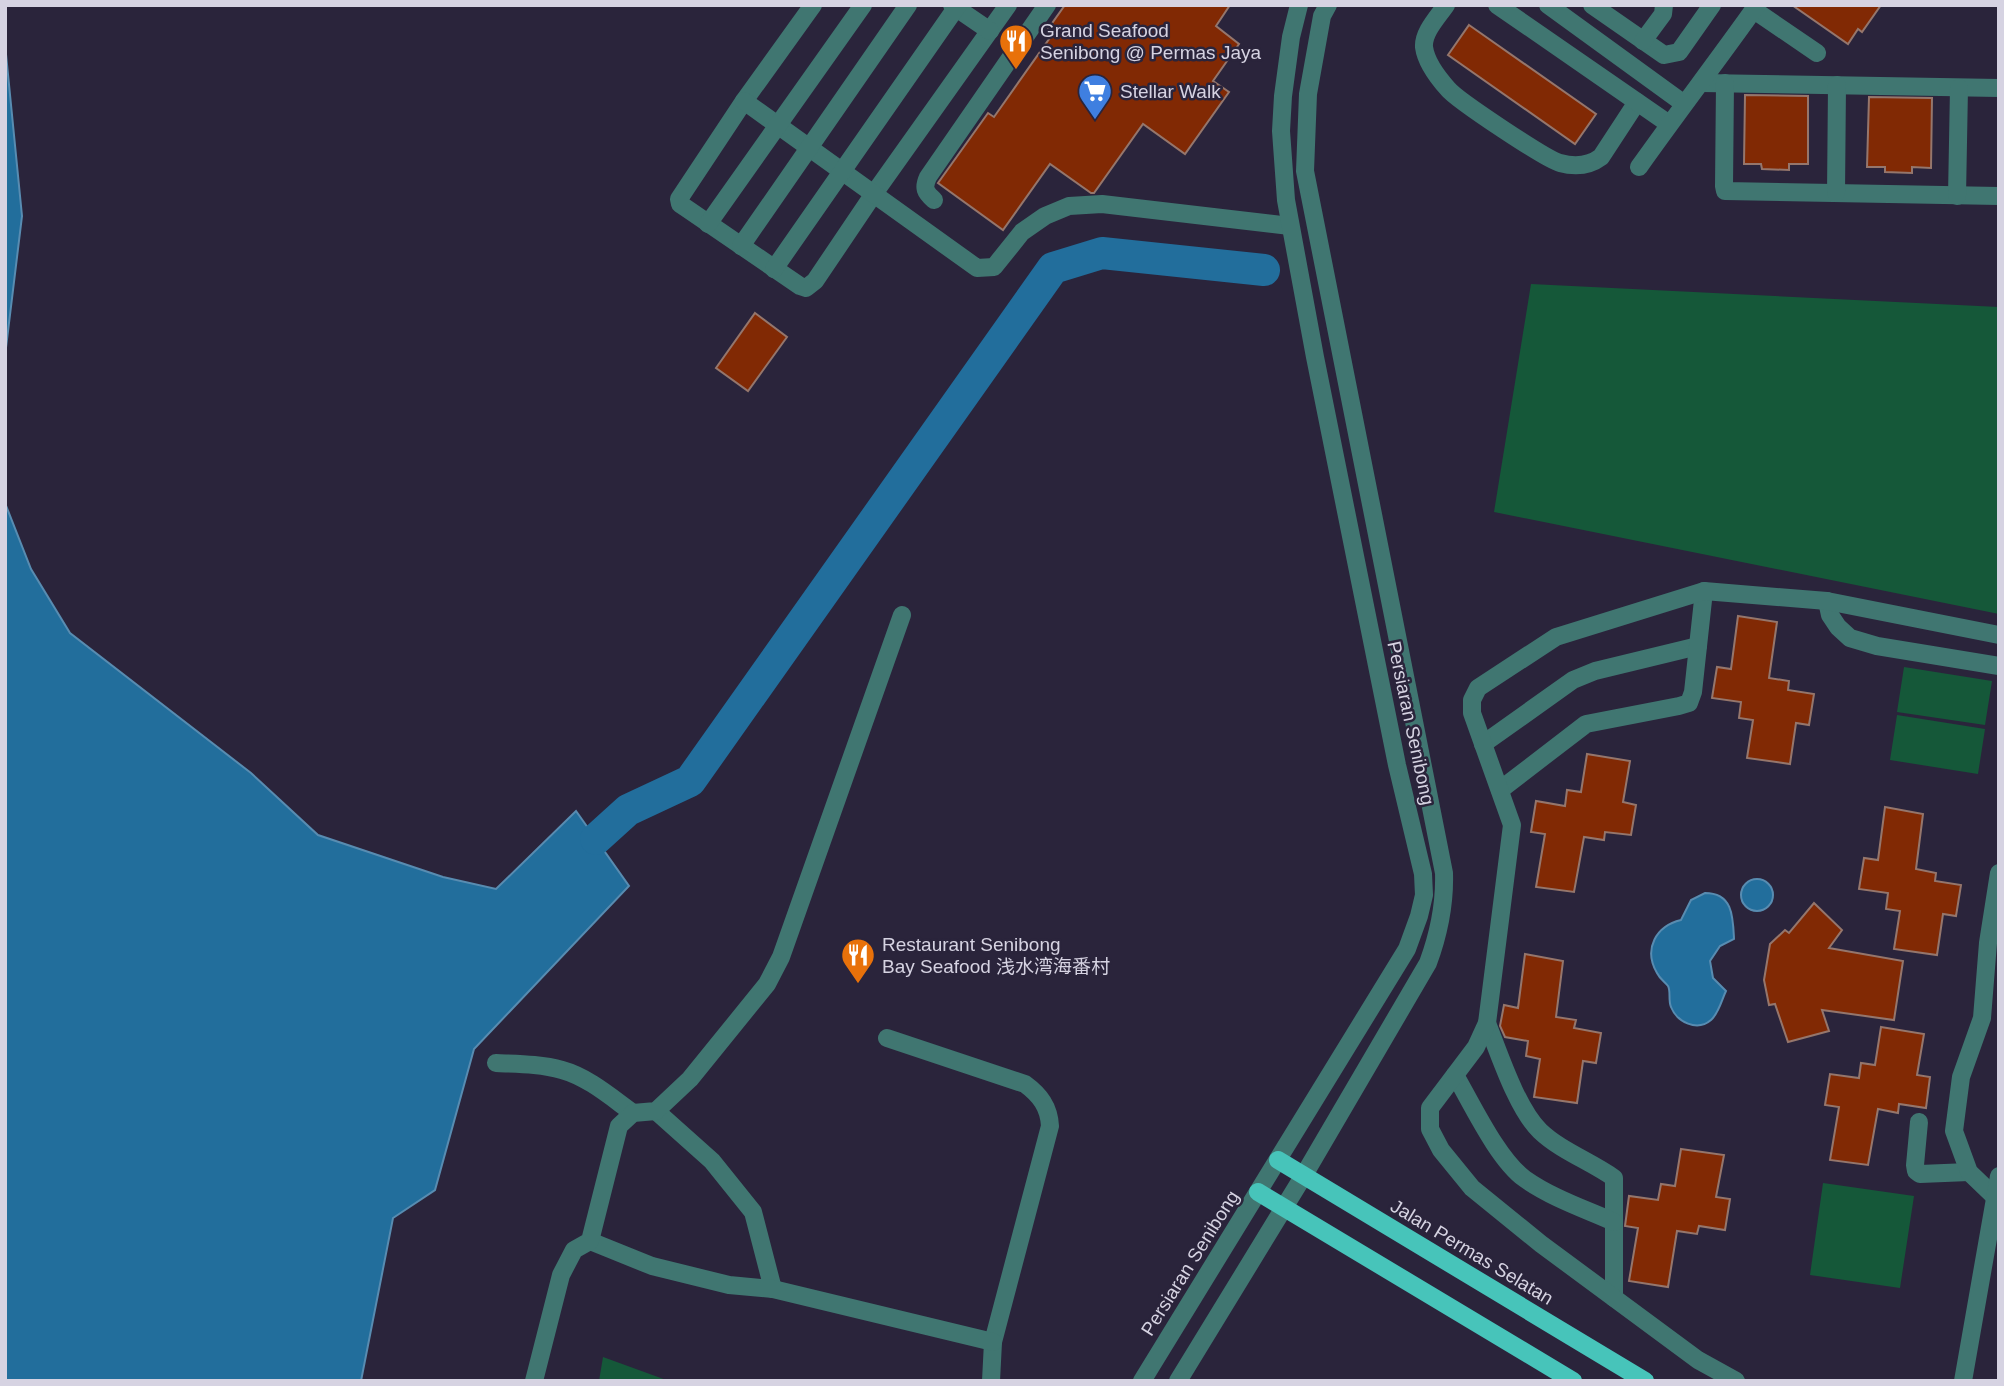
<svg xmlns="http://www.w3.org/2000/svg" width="2004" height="1386" viewBox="0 0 2004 1386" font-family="Arial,'Noto Sans SC',sans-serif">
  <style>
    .green { fill: #155839 }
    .water { fill: #226e9c; stroke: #588cb1; stroke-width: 2 }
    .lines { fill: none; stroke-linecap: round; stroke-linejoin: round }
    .river { stroke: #226e9c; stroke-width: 32 }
    .building { fill: #812904; stroke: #95766c; stroke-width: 2 }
    .minor { stroke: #407671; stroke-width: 18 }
    .major { stroke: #47c4ba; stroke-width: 18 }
    .labels { text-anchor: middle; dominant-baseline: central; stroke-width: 5; stroke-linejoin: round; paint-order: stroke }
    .poi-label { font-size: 19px; fill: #d6d3e2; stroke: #2a243b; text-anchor: start }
    .street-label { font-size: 19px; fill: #d6d3e2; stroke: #2a243b }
  </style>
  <rect width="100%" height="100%" fill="#2a243b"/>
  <g class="green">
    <polygon points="1531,284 1999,307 1999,614 1494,512"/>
    <polygon points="1904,667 1992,681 1985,725 1897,712"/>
    <polygon points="1897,715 1985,729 1978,774 1890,760"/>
    <polygon points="1823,1183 1914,1196 1900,1288 1810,1275"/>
    <polygon points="603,1357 669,1381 599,1381"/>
  </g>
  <g class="water">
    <polygon points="5,44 22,216 5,356"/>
    <polygon points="5,503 31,569 70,633 251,773 318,835 443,877 496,889 576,811 629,886 474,1049 435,1190 393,1218 361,1381 5,1381"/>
    <circle cx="1757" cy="895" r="16"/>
    <path d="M1705,893c28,0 28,24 29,46l-14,7 -10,15 3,17 13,13c-4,8 -7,22 -15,29 -14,12 -34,2 -40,-13 -3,-7 0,-16 -3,-21 -4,-5 -8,-7 -11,-13 -14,-24 -1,-47 24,-53l10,-20z"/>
  </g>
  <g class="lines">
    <polyline class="river" points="596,839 628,810 690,781 1053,268 1102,253 1264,270"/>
  </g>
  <g class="building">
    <polygon points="1065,5 1230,5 1216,26 1239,44 1213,81 1229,92 1185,154 1143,124 1094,193 1091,193 1050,164 1003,230 938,183 988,113 994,117 1054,32 1048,29"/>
    <polygon points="1792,5 1881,5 1862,32 1858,29 1848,44"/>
    <polygon points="1469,25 1596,114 1575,144 1448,55"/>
    <polygon points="1745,95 1808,96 1808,164 1789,164 1789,170 1762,169 1761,164 1744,164"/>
    <polygon points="1869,97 1932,98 1931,168 1912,167 1912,173 1885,172 1885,167 1867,167"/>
    <polygon points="755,313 787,337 748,391 716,368"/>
    <polygon points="1738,616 1777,622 1769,678 1789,681 1788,690 1814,694 1809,725 1796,723 1790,764 1747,758 1753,720 1739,718 1741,702 1712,698 1717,667 1731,669"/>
    <polygon points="1587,754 1630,761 1623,802 1636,805 1631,835 1605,832 1604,840 1584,837 1574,892 1536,887 1545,834 1531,832 1536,801 1565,806 1567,790 1581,792"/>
    <polygon points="1885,807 1923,814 1916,869 1936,873 1935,881 1961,885 1956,916 1943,914 1937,955 1894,949 1900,911 1886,909 1888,893 1859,889 1864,858 1878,860"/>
    <polygon points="1814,903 1842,930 1829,948 1903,961 1894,1020 1822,1010 1829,1031 1788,1042 1775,1004 1769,1005 1764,980 1770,944 1785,930 1789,933"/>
    <polygon points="1525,954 1563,961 1556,1017 1576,1020 1574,1028 1601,1033 1596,1063 1583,1061 1577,1103 1534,1097 1540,1059 1526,1056 1528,1041 1505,1037 1500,1026 1504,1005 1518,1008"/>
    <polygon points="1881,1027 1924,1034 1917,1075 1930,1077 1926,1108 1899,1104 1898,1113 1878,1109 1868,1165 1830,1160 1839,1107 1825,1105 1830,1074 1859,1078 1861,1063 1875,1065"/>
    <polygon points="1681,1149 1724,1155 1716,1197 1730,1199 1725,1230 1699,1226 1697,1234 1677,1231 1668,1287 1629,1281 1638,1228 1625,1226 1629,1196 1658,1200 1661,1184 1675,1186"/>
  </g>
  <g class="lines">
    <g class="minor">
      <polyline points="813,5 744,101 679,199 680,204 686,208 800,286 806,288 815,281 873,195 1008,5"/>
      <polyline points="952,5 990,31"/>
      <path d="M1446,5c-8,12 -23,27 -22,42 2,15 15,32 24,42 9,11 99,71 112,74 15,4 29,3 41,-6l36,-55"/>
      <polyline points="1497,5 1669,124"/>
      <polyline points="1548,5 1683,103"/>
      <polyline points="1592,5 1664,55 1679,52 1712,5"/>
      <polyline points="1754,10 1817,53"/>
      <polyline points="1643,41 1663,14 1664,5"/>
      <polyline points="1702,83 1999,88"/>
      <polyline points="1725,83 1724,186 1725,191 1999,196"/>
      <polyline points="744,101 977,268 994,267 1022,232 1045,216 1069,206 1102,204 1290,226"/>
      <path d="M1639,167c39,-55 79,-107 118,-162"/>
      <polyline points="1836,193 1837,85"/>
      <polyline points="1957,196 1959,88"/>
      <path d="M934,200c-9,-8 -11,-12 -6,-23l119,-172"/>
      <polyline points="708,224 863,5"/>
      <polyline points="741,246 908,5"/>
      <polyline points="774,269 958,5"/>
      <polyline points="1827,601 1830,615 1838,627 1850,638 1877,646 1999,666"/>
      <polyline points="1483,744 1573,680 1595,671 1698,646"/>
      <polyline points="1500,790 1586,724 1679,706 1689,703 1693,692 1704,591"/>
      <path d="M1487,1023c12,30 30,86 53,108 21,20 50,30 74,47v120"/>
      <path d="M887,1038l138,46c15,11 24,23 25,42l-57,216 -2,39"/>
      <path d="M496,1063c22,1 45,1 66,7 26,7 50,28 71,43"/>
      <path d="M1455,1075c17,29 43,85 70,104 27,19 60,30 89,43"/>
      <polyline points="656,1111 712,1161 753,1212 773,1289"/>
      <polyline points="1919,1122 1915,1165 1916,1171 1920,1174 1969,1172"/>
      <polyline points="1995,1197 1969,1172 1954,1131 1961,1077 1982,1018 1988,943 1999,873"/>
      <polyline points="590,1241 652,1266 729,1285 773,1289 993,1342"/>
      <polyline points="534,1381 561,1275 574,1250 590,1241 619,1126 633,1113 656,1111 690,1079 767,984 781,957 902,615"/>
      <polyline points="1142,1381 1407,949 1419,916 1424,895 1423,874 1397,765 1315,357 1286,200 1281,131 1283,96 1291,37 1299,5"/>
      <path d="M1178,1381l126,-206 124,-212c11,-30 17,-58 16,-90l-139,-702 3,-77 14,-78 6,-11"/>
      <polyline points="1736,1381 1698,1360 1541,1244 1472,1188 1441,1150 1430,1129 1430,1108 1476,1047 1487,1023 1512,825 1472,713 1472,700 1478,688 1556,637 1704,591 1827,601 1999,635"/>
      <polyline points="1963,1381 1999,1176"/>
    </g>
    <g class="major">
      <polyline points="1278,1160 1645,1381"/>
      <polyline points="1258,1192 1573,1381"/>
    </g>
  </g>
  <defs>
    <g id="restaurant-pin" transform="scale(1.75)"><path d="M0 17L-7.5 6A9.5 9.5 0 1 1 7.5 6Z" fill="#e8710a" stroke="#2a243b"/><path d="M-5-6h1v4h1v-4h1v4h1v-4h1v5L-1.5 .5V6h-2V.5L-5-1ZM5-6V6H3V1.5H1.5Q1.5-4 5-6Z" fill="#fff"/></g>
    <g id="supermarket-pin" transform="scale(1.75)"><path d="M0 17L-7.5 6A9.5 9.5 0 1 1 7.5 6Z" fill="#3f7fe0" stroke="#2a243b"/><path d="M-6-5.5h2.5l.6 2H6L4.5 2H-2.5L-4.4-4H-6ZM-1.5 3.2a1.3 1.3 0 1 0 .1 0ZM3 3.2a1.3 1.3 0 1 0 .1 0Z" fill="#fff"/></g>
  </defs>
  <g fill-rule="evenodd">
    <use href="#restaurant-pin" x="1016" y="41"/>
    <use href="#supermarket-pin" x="1095" y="91"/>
    <use href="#restaurant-pin" x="858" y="955"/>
  </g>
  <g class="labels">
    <g class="poi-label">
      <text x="1040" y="30">Grand Seafood<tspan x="1040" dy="22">Senibong @ Permas Jaya</tspan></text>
      <text x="1120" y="91">Stellar Walk</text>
      <text x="882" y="944">Restaurant Senibong<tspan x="882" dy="22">Bay Seafood 浅水湾海番村</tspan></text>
    </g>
    <g class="street-label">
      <text transform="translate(1411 723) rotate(78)">Persiaran Senibong</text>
      <text transform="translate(1472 1252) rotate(31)">Jalan Permas Selatan</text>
      <text transform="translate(1190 1263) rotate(-58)">Persiaran Senibong</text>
    </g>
  </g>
  <rect width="2004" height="1386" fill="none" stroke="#d6d3e2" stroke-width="14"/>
</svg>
